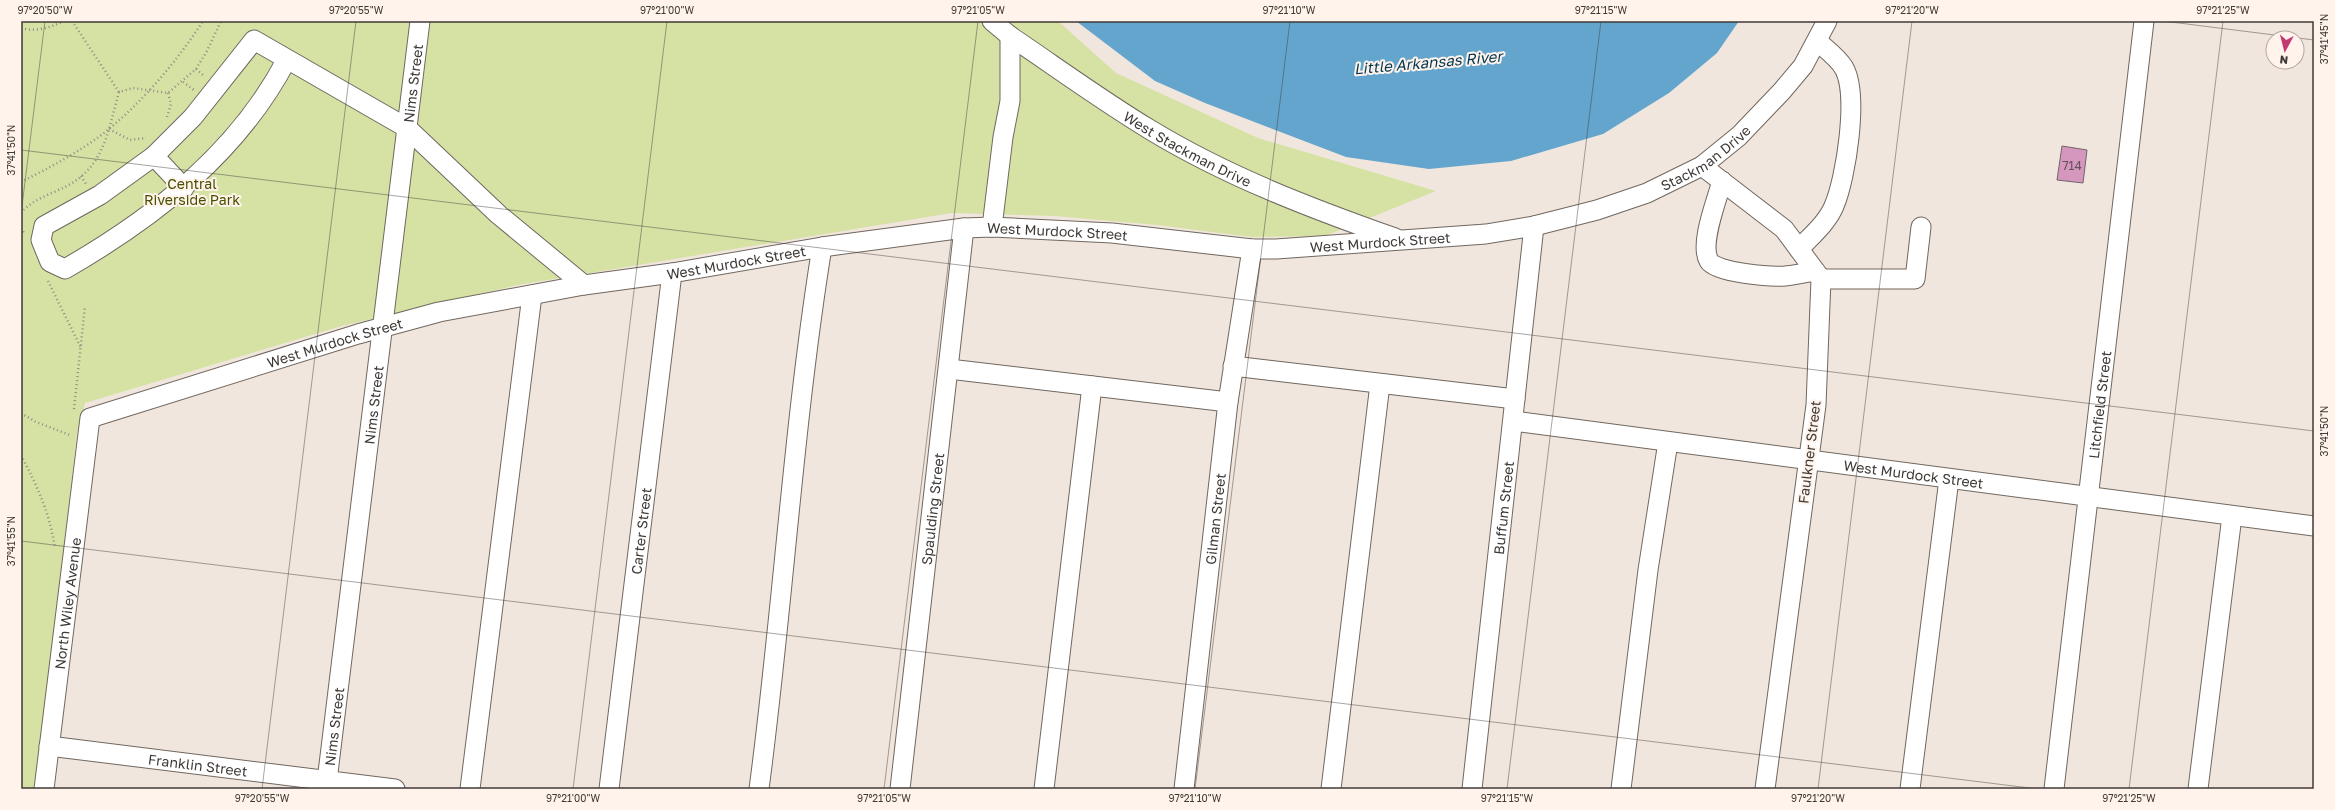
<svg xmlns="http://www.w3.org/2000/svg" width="2335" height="810" viewBox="0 0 2335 810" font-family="'Golos Text',sans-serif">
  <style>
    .green { fill: #d5e2a4 }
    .water { fill: #63a5cd }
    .building { fill: #d597be; stroke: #70656b }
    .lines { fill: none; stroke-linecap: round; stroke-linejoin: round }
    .minor-casing { stroke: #70675f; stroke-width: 21 }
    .path { stroke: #938b85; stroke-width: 2.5; stroke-dasharray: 1 3; stroke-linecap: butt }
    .minor { stroke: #fff; stroke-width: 19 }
    .ticks { fill: none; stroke: #3f3a37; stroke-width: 1; stroke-opacity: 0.45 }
    .labels { text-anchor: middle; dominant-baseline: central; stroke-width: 4; stroke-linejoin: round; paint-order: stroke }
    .number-label { font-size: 12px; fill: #645159 }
    .street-label { font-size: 14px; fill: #3f3a37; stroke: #fff3eb }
    .park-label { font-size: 14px; fill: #465000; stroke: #fff3eb }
    .water-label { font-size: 15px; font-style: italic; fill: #003853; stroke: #fff3eb }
    .neatline { fill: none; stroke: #3f3a37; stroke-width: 1.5 }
    .ticks-label { font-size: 10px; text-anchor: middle; fill: #3f3a37 }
  </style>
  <rect width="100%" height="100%" fill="#f1e6dd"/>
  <polygon class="green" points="21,21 1058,21 1116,73 1258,138 1436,191 1325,236 1251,237 1157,225 1055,216 951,213 518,285 342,326 85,403 77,434 36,789 21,789"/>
  <polygon class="water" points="1076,21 1739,21 1717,53 1669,93 1603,134 1511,161 1429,169 1346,157 1205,103 1155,81"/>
  <polygon class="building" points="2062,146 2087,150 2083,183 2057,180"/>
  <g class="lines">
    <g class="minor-casing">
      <g id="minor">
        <path id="s1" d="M992,21l18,15c46,31 91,64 139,93 77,47 161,79 246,109"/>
        <path d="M287,59c-49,94 -132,158 -222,210l-15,-7 -9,-22 3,-14 56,-31 54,-39 39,-39 61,-77 153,88 92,87 85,70"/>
        <polyline points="154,156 184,188"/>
        <polyline points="1702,166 1784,229 1821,279 1816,405 1765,789"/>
        <path d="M1722,181c-5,19 -23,63 -13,80 7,12 63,16 76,15 10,-1 20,-3 30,-5"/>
        <polyline points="992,227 1003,137 1010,101 1010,36"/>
        <path d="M1799,249c12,-13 28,-26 35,-43 12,-28 25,-111 10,-138 -6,-10 -18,-19 -26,-26"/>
        <polyline points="1821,279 1915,279 1921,227"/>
        <polyline points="1233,366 1515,399"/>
        <polyline points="949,369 1228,402"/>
        <path id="s2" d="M1513,421l801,105"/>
        <path id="s3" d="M49,746l346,43"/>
        <path id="s4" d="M44,789l46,-371 268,-84 81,-22 145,-27 88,-12 150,-26 142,-19 28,-1 120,6 140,16h24l210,-15 48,-8 63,-16 50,-17 55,-27 37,-30 43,-45 21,-25 24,-45"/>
        <path id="s5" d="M326,789l94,-768"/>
        <polyline points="470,789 532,295"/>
        <path id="s6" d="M609,789l63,-516"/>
        <path d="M759,789c24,-180 34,-363 63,-542"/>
        <path id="s7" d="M900,789l64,-561"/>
        <polyline points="1044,789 1092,386"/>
        <path id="s8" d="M1184,789l44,-387 24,-153"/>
        <polyline points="1331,789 1380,384"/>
        <path id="s9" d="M1472,789l62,-563"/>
        <polyline points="1621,789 1648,570 1668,442"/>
        <polyline points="1910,789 1949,479"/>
        <path id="s10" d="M2054,789l90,-768"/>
        <polyline points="2198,789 2232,516"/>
      </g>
    </g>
    <g class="path">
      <polyline points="72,21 119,92"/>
      <path d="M21,28c16,4 28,0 43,-7"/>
      <polyline points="196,69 203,75"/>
      <polyline points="183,82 194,90"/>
      <polyline points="167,117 171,104 168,93"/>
      <polyline points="109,129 130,140 146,138"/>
      <polyline points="81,176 86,184"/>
      <path d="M21,182c30,-15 62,-32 88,-53 37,-31 68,-68 94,-108"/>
      <path d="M21,213c10,-13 30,-19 44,-26 40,-20 43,-57 54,-95l14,-4 35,5 28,-24 11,-18 14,-30"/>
      <polyline points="21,228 24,233"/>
      <polyline points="48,281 81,348"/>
      <polyline points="74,409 85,306"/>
      <polyline points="21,413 36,422 70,435"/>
      <path d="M21,455c17,33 28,56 34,93"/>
    </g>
    <use href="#minor" class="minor"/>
  </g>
  <path class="ticks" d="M2163,21l151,19M21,150l2293,281M21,214l24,-193M21,541l2017,248M262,789l94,-768M573,789l94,-768M884,789l94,-768M1195,789l95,-768M1507,789l94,-768M1818,789l94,-768M2129,789l94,-768"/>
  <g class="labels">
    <g class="number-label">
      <text x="2072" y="165">714</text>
    </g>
    <g class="street-label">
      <text stroke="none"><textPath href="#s5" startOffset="711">Nims Street</textPath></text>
      <text stroke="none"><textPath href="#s1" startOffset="234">West Stackman Drive</textPath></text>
      <text stroke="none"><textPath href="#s4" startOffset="2029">Stackman Drive</textPath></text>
      <text stroke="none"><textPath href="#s4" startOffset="1364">West Murdock Street</textPath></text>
      <text stroke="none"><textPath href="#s4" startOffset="1688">West Murdock Street</textPath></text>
      <text stroke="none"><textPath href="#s4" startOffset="1040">West Murdock Street</textPath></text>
      <text stroke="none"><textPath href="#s4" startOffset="630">West Murdock Street</textPath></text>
      <text stroke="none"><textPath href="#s5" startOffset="387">Nims Street</textPath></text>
      <text stroke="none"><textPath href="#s10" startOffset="387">Litchfield Street</textPath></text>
      <text transform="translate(1809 452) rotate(-83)">Faulkner Street</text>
      <text stroke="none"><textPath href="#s2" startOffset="404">West Murdock Street</textPath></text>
      <text stroke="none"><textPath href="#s9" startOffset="283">Buffum Street</textPath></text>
      <text stroke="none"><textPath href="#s7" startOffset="282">Spaulding Street</textPath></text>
      <text stroke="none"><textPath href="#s8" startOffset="272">Gilman Street</textPath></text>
      <text stroke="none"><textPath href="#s6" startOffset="260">Carter Street</textPath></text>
      <text stroke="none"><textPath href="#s4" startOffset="187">North Wiley Avenue</textPath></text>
      <text stroke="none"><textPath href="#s5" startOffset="63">Nims Street</textPath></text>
      <text stroke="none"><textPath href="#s3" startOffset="150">Franklin Street</textPath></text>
    </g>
    <g class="park-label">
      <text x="192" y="183">Central<tspan x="192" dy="16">Riverside Park</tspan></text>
    </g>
    <g class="water-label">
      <text transform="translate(1428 62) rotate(-5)">Little Arkansas River</text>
    </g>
  </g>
  <rect width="2335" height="810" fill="none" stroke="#fff3eb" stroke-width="44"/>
  <g transform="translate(2285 50) rotate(187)"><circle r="19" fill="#fff3eb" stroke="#b2a9a3"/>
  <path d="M0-3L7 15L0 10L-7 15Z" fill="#c33a73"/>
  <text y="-6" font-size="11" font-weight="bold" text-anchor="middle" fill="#3f3a37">N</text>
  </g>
  <rect x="22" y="22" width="2291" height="766" class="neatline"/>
  <g class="ticks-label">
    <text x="45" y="14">97°20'50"W</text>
    <text x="356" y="14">97°20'55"W</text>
    <text x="667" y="14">97°21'00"W</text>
    <text x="978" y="14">97°21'05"W</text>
    <text x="1289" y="14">97°21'10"W</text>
    <text x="1601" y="14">97°21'15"W</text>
    <text x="1912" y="14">97°21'20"W</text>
    <text x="2223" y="14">97°21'25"W</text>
    <text transform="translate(2324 39) rotate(-90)" y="4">37°41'45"N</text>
    <text transform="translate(11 150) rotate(-90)" y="4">37°41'50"N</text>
    <text transform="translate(2324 431) rotate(-90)" y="4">37°41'50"N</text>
    <text transform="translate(11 541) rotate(-90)" y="4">37°41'55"N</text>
    <text x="262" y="802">97°20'55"W</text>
    <text x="573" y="802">97°21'00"W</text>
    <text x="884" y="802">97°21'05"W</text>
    <text x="1195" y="802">97°21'10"W</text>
    <text x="1507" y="802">97°21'15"W</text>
    <text x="1818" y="802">97°21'20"W</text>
    <text x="2129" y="802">97°21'25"W</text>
  </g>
</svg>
